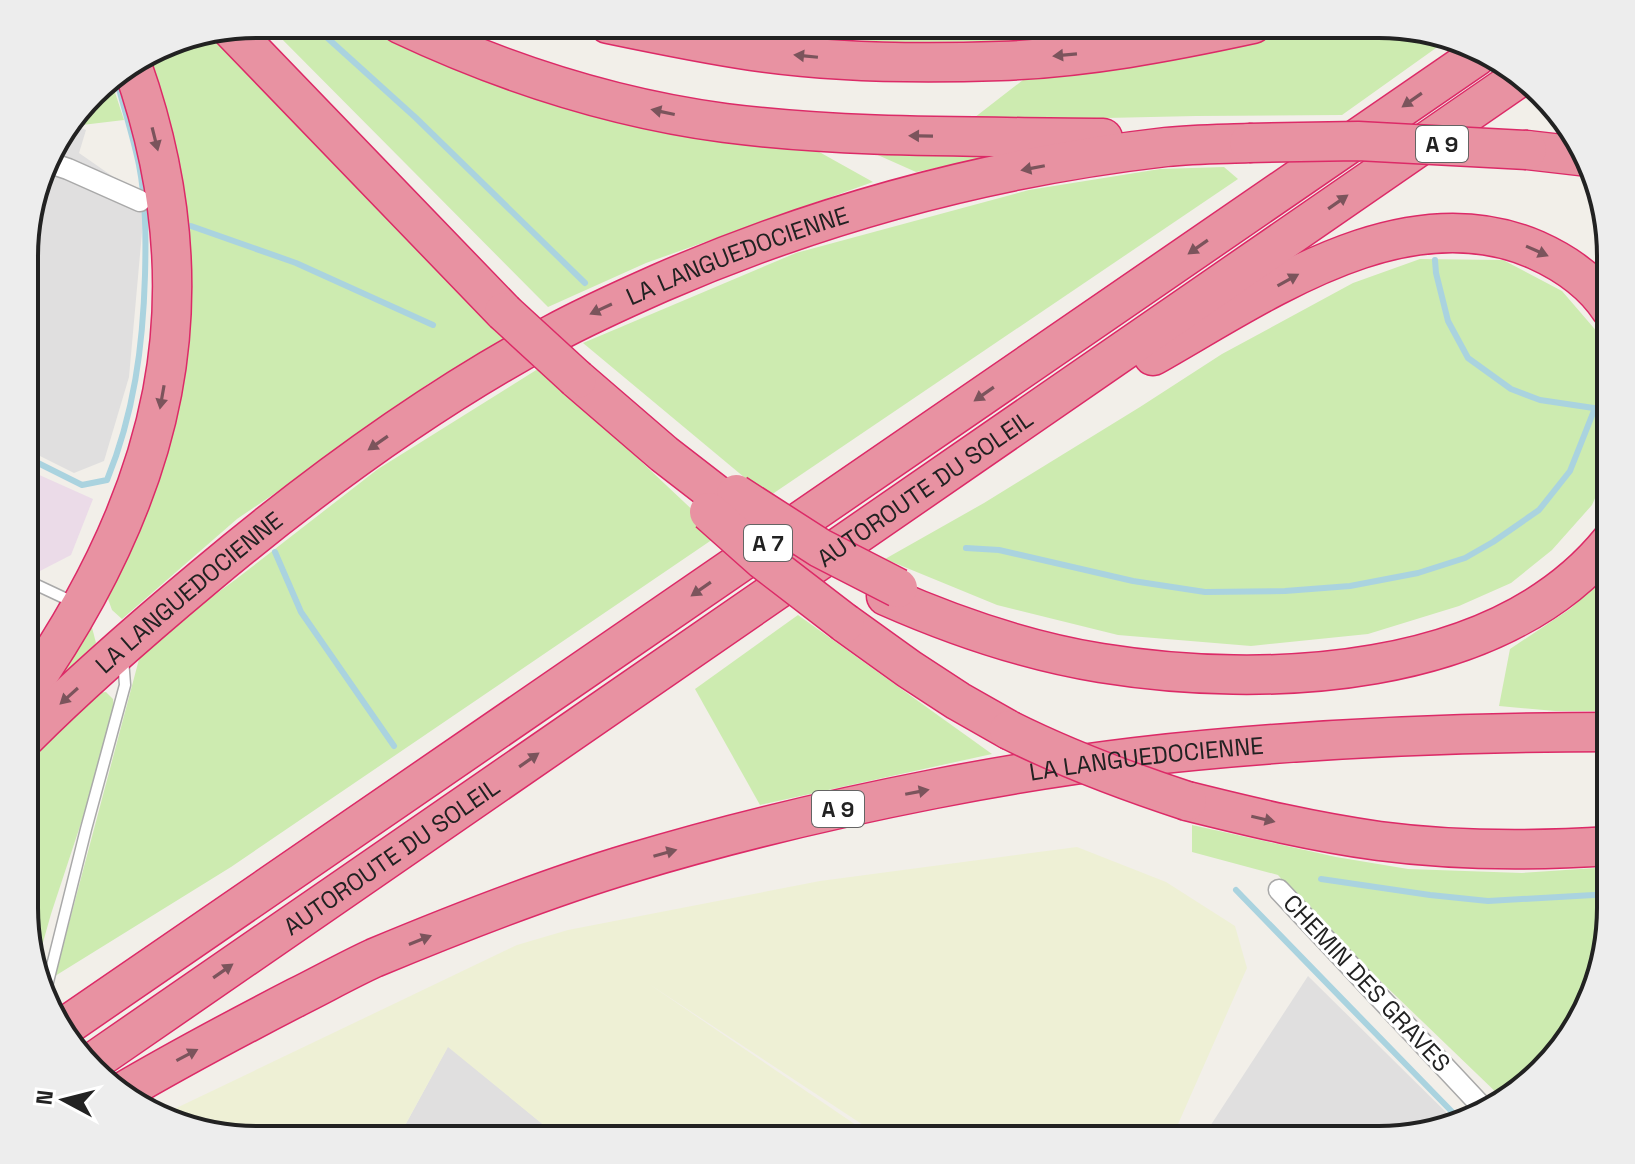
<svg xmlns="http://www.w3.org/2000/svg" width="1635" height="1164" viewBox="0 0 1635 1164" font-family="'Space Grotesk',sans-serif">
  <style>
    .residential { fill: #e0dfdf }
    .industrial { fill: #ebdbe8 }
    .farmland { fill: #eef0d5 }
    .grass { fill: #cdebb0 }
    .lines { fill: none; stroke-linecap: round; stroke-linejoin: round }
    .stream { stroke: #aad3df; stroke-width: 6 }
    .service-casing { stroke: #a9a9a9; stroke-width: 13 }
    .minor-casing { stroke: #a9a9a9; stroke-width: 23 }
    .motorway-casing { stroke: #dc2a67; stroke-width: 41 }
    .service { stroke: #fff; stroke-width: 10 }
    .minor { stroke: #fff; stroke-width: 20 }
    .motorway { stroke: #e892a2; stroke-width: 38 }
    .motorway-bridge-casing { stroke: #dc2a67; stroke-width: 41; stroke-linecap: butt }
    .motorway-bridge { stroke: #e892a2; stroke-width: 38 }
    .oneway { fill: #7b545c }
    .labels { text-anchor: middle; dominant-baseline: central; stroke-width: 6; stroke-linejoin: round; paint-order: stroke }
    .shield { fill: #fff; stroke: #646464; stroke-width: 2 }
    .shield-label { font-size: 22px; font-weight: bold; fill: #222 }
    .street-label { font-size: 24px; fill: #222; stroke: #fff }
    .rim { fill: none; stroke: #222; stroke-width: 4 }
  </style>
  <rect width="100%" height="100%" fill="#f2efe9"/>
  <g class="residential">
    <polygon points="69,123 86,130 79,153 145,199 129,377 104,461 74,473 26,449 26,225 55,140"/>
    <polygon points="1308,976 1456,1122 1380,1140 1201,1140"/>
    <polygon points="448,1046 562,1140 397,1140"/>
  </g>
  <polygon class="industrial" points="26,469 93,499 71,555 38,572 27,589 26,620"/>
  <polygon class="farmland" points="1077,847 1166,882 1235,926 1247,968 1171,1140 886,1140 649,984 878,1140 562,1140 448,1047 397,1140 241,1140 168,1112 517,945 568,930 820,881"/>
  <g class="grass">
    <polygon points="267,24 381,24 430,49 796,139 873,182 646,263 548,307"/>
    <polygon points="726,24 1148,24 1106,32 1019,41 895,42 794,37 725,26"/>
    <polygon points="1323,24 1394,24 1443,43 1342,115 1196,116 970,121 1023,80 1136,67"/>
    <polygon points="219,30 510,335 428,384 312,468 237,519 122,619 112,610 104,588 178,346 138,61 181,36"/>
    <polygon points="110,77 124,120 82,125 71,120 103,81"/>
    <polygon points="853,144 984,148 994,156 916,172"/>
    <polygon points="1224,167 1238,179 768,497 583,343 796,253 1029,190 1160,169"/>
    <polygon points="1420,259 1503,260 1562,291 1599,334 1611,371 1611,462 1592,505 1552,550 1511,583 1459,606 1368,634 1251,646 1118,635 997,605 885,559 984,503 1140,407 1222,354 1353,283"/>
    <polygon points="541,367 719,535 231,867 55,976 142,648 235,580 378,469"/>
    <polygon points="1611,571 1611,711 1555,711 1499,706 1510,649 1570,609"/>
    <polygon points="798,615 992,754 760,805 695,689"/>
    <polygon points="89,616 96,643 56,680"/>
    <polygon points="106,692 113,699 114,709 84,814 51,914 36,967 26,938 26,764 96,693"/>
    <polygon points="1192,825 1336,857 1408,869 1522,873 1611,867 1611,923 1563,1050 1503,1099 1317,920 1278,875 1192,852"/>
  </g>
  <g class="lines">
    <g class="stream">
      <polyline points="312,24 416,118 585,283"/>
      <polyline points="191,226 296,263 433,325"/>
      <polyline points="1435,260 1436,273 1448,321 1468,358 1511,389 1540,400 1607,410"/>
      <path d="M26,457l56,28 25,-5c27,-66 36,-134 38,-205 1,-37 1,-74 -6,-110 -6,-29 -15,-56 -22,-84"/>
      <polyline points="966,548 999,550 1133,581 1205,592 1285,591 1350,586 1418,573 1465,558 1493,542 1539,510 1570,471 1595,408"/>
      <polyline points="275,552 301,612 394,746"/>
      <polyline points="1321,879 1430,895 1488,901 1611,894"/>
      <polyline points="1236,890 1461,1121"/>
    </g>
    <g class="service-casing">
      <g id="service">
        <polyline points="26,580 75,603"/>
        <polyline points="45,994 86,829 125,685 123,659"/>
      </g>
    </g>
    <g class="minor-casing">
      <g id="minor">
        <polyline points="47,162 68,169 140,201"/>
        <polyline points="1279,890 1487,1112"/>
      </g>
    </g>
    <g class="motorway-casing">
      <g id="motorway">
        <path d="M400,24c102,48 213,84 325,99 126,16 252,13 378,15"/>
        <path d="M608,24c48,10 96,20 144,27 81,12 166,13 248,10 85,-3 170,-19 253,-37"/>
        <polyline points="230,28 504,312"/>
        <polyline points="1527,150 1588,157"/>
        <path d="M1153,356c110,-62 251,-164 383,-106 29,13 57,32 75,60"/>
        <polyline points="577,379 664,454 726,502"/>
        <path d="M886,596c68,30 141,55 215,67 162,26 397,18 510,-122"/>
        <polyline points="845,623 909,669 958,701 1009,730"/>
        <path d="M26,693c139,-199 189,-394 106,-628"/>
        <path id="s1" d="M26,737c56,-56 116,-108 177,-159 107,-90 226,-178 350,-244 35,-19 71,-35 107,-51 161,-70 331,-116 506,-136 27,-3 56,-3 83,-4"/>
        <path d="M1187,801c64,16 127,31 192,40 76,10 155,10 232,5"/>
        <polyline points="60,1030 1477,56"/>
        <path id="s2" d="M90,1064l1433,-989"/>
        <path id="s3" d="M119,1094c58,-34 118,-66 178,-97 26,-13 51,-27 77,-39 84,-35 170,-69 257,-95 99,-30 201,-54 303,-74 66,-13 134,-24 201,-32 158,-18 317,-25 476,-25"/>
      </g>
    </g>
    <use href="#service" class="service"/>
    <use href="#minor" class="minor"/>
    <use href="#motorway" class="motorway"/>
    <g class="motorway-bridge-casing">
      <g id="motorway-bridge">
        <polyline points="1249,143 1358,141 1527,150"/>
        <polyline points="504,312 577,379"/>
        <polyline points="736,494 820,548 898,588"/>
        <polyline points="709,512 763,560 845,623"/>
        <path d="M1009,730c58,29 117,51 178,71"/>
      </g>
    </g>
    <use href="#motorway-bridge" class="motorway-bridge"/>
  </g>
  <defs><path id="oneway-solid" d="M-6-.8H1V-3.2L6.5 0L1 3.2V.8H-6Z" transform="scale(2)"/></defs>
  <g class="oneway">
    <use href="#oneway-solid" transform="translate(1065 55) rotate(175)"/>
    <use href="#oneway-solid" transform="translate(806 56) rotate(-174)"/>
    <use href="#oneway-solid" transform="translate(1412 100) rotate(145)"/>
    <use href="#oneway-solid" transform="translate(663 112) rotate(-168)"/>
    <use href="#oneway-solid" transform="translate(921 136) rotate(-179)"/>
    <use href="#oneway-solid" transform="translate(155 139) rotate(76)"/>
    <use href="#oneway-solid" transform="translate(1033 168) rotate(169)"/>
    <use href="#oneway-solid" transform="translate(1338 202) rotate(-35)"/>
    <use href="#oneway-solid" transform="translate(1198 247) rotate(145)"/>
    <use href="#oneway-solid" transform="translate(1537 251) rotate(24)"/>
    <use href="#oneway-solid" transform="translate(1288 280) rotate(-29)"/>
    <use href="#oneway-solid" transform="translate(601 309) rotate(155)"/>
    <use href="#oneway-solid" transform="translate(984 394) rotate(145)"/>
    <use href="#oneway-solid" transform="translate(162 397) rotate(100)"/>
    <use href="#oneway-solid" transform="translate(378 443) rotate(145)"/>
    <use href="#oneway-solid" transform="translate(701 589) rotate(145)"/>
    <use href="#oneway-solid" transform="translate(69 696) rotate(138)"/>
    <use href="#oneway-solid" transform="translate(529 760) rotate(-35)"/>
    <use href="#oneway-solid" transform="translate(917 792) rotate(-11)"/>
    <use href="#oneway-solid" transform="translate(1263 819) rotate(13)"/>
    <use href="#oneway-solid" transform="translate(665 853) rotate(-16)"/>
    <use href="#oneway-solid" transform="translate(420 940) rotate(-22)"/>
    <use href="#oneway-solid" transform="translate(223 971) rotate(-35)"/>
    <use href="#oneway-solid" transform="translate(187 1055) rotate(-28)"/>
  </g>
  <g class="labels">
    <g class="shield">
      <rect x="1416" y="126" width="52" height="36" rx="6"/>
      <rect x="744" y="525" width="48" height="36" rx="6"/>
      <rect x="812" y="791" width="52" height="36" rx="6"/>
    </g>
    <g class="shield-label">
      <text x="1442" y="144">A 9</text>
      <text x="768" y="543">A 7</text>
      <text x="838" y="809">A 9</text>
    </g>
    <g class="street-label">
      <text stroke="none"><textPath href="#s1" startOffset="866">LA LANGUEDOCIENNE</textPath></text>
      <text stroke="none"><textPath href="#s2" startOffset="1014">AUTOROUTE DU SOLEIL</textPath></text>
      <text stroke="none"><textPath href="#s1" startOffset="218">LA LANGUEDOCIENNE</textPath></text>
      <text stroke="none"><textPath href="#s3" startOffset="1090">LA LANGUEDOCIENNE</textPath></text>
      <text stroke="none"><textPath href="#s2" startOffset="366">AUTOROUTE DU SOLEIL</textPath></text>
      <text transform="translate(1367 983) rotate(47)">CHEMIN DES GRAVES</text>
    </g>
  </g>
  <path d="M0 0H1635V1164H0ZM256 38H1379A218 218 0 0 1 1597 256V908A218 218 0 0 1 1379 1126H256A218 218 0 0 1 38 908V256A218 218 0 0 1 256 38Z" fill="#ededed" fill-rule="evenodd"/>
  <path class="rim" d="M256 38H1379A218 218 0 0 1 1597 256V908A218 218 0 0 1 1379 1126H256A218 218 0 0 1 38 908V256A218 218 0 0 1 256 38Z"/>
  <g transform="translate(64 1100) rotate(277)" stroke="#ffffff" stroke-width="6" paint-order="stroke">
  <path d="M0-6L14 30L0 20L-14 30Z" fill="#222222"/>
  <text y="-12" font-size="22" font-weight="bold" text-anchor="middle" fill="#222222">N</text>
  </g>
</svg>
